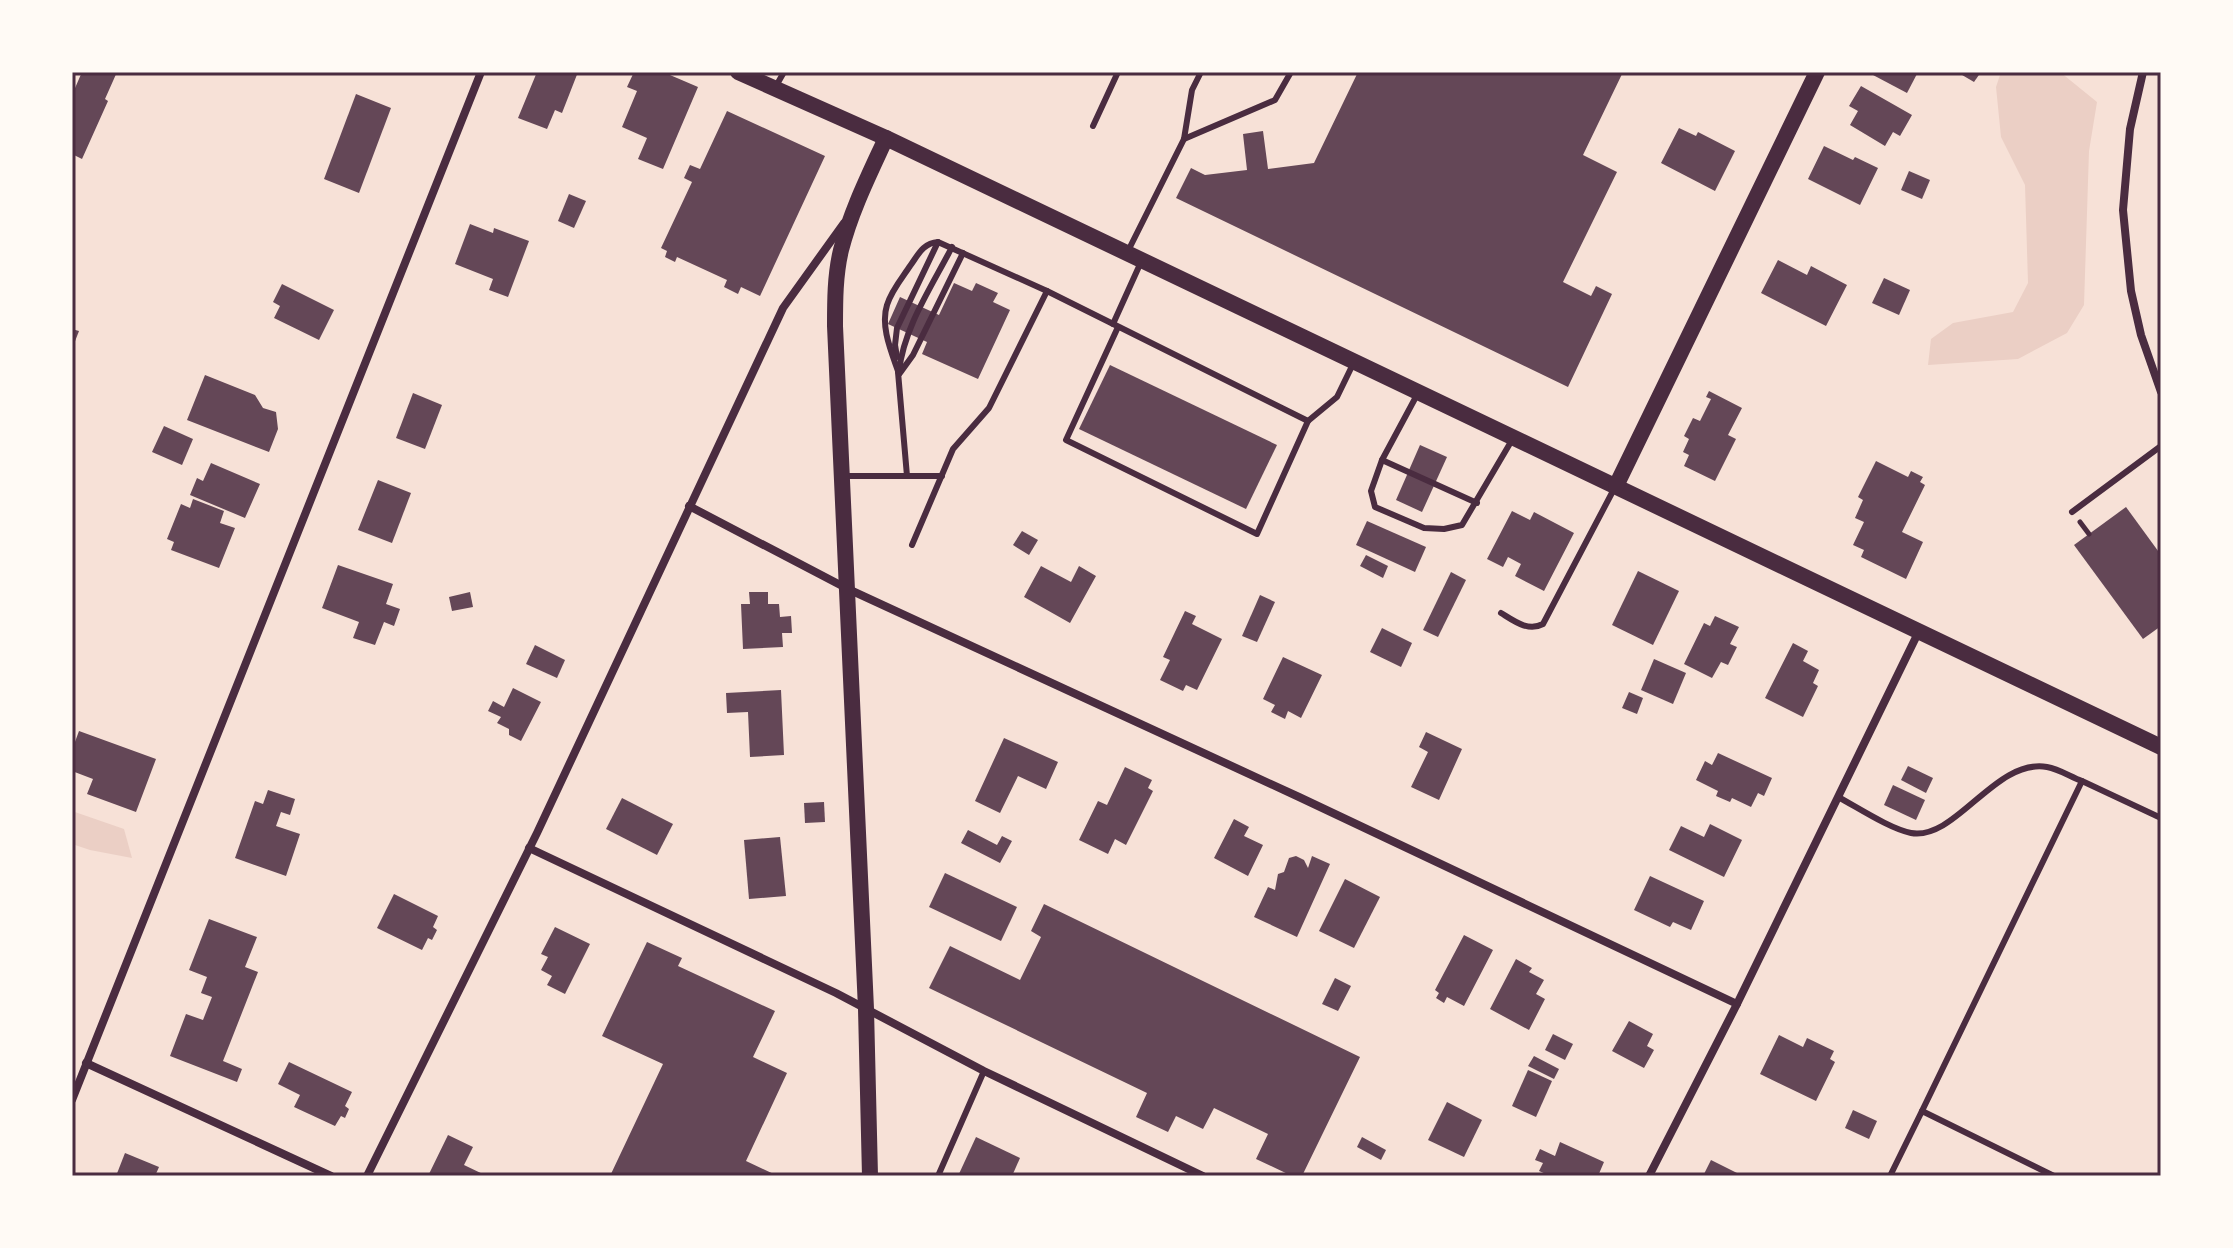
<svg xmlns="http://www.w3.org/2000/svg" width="2233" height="1248" viewBox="0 0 2233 1248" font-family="'Noto Sans',sans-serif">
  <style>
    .green { fill: #ebcfc5 }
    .building { fill: #644757 }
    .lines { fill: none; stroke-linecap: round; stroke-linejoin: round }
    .path { stroke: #4a2c40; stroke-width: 5 }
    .service { stroke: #4a2c40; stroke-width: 6 }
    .minor { stroke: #4a2c40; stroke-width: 8 }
    .secondary { stroke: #4a2c40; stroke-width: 16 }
    .neatline { fill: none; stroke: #4a2c40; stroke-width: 3 }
  </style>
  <rect width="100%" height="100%" fill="#f7e1d7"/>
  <g class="green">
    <polygon points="2001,72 2060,72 2097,102 2089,151 2084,305 2067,333 2018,359 1928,365 1931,339 1953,323 2013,312 2028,283 2025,185 2001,137 1996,87"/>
    <polygon points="72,811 124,829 132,858 90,850 72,844"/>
  </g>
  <g class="building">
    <polygon points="82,72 117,72 105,99 108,101 82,159 72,154 72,95"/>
    <polygon points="537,72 578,72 562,113 555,110 547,129 518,118"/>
    <polygon points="634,72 663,72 698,87 663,169 638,159 647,138 622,127 637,91 627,87"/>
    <polygon points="1358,72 1623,72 1583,155 1617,172 1563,282 1591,296 1596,286 1612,294 1568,387 1176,198 1191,168 1205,175 1247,170 1243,134 1263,131 1268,169 1314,163"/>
    <polygon points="1875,72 1918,72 1907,93 1873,75"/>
    <polygon points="1957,72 1981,72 1974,82"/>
    <polygon points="1861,86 1912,115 1900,136 1893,132 1885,146 1850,125 1858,111 1849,106"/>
    <polygon points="356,94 391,108 359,193 324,179"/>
    <polygon points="727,111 825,156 760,296 741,287 738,294 724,287 727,280 677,257 675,262 665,257 667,251 661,248 692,182 684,178 690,165 700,169"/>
    <polygon points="1679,128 1696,136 1698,132 1735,151 1715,191 1661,163"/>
    <polygon points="1824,146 1853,160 1855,157 1878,168 1860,205 1808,179"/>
    <polygon points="1909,171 1930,180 1922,199 1901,190"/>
    <polygon points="569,194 586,201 574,228 558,221"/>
    <polygon points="470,224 493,233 494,228 529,241 508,297 489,290 493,279 455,264"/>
    <polygon points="1778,260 1807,275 1811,266 1847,285 1826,326 1761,293"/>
    <polygon points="1884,278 1910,290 1899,315 1872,303"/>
    <polygon points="954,283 972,291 976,283 998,293 993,302 1010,310 978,379 922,354 927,342 888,324 900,297 939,315"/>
    <polygon points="282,284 334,310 319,340 274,318 280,306 273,302"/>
    <polygon points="72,329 79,331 72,349"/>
    <polygon points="1110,365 1277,445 1246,509 1079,429"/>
    <polygon points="205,375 255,395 263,408 276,412 278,429 269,452 187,420"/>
    <polygon points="1709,391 1742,408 1728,435 1736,439 1715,481 1684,466 1689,455 1683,452 1689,439 1684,436 1693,418 1700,421 1711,399 1706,397"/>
    <polygon points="413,393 442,405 425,449 396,438"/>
    <polygon points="164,426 193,439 182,465 152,452"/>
    <polygon points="1420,445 1447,457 1422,512 1396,500"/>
    <polygon points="1876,461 1908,477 1911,471 1923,477 1920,482 1925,485 1902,532 1923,542 1906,579 1861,557 1864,550 1853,545 1864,522 1855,518 1863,500 1858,497"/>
    <polygon points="211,463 260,484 245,518 190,495 197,478 203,481"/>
    <polygon points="378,480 411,493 392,543 358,530"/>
    <polygon points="193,499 224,511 220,523 235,528 219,568 171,550 174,542 167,539 181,504 190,508"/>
    <polygon points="2126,507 2161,555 2161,626 2143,639 2074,545"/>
    <polygon points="1512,511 1530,520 1534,512 1574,533 1544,591 1515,576 1521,564 1508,557 1503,567 1487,559"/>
    <polygon points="1367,521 1426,547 1415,572 1356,545"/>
    <polygon points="1022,531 1038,540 1029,555 1013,545"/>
    <polygon points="1366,555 1388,566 1383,578 1360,566"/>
    <polygon points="338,565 393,584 386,604 400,609 394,626 384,622 375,645 353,638 359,622 322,608"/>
    <polygon points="1041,566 1071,582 1079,566 1096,576 1070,623 1024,597"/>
    <polygon points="1638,571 1679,591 1653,645 1612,625"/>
    <polygon points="1451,572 1466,580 1438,637 1423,630"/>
    <polygon points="470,592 473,607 452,611 449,597"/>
    <polygon points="749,592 768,592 768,604 779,604 780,617 791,616 792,633 782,633 783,647 743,649 741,604 750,604"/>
    <polygon points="1260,595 1275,602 1257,642 1242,636"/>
    <polygon points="1185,611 1196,616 1192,624 1222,639 1197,690 1186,685 1183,691 1160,680 1170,660 1163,657"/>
    <polygon points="1715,616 1739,627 1730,644 1737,647 1728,665 1721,662 1712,678 1684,664 1704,623 1710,626"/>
    <polygon points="1382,628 1412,643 1401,667 1370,652"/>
    <polygon points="1793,643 1808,651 1803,661 1819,670 1813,683 1818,686 1803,717 1765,698"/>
    <polygon points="535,645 565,660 557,678 526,664"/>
    <polygon points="1283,657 1322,675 1301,718 1288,711 1285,719 1271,712 1275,705 1263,699"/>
    <polygon points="1654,659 1686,673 1673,704 1641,690"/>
    <polygon points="513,688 541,702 521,741 509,735 509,729 497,723 501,717 488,711 493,701 504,707"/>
    <polygon points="781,690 784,755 750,757 748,712 727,713 726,693"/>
    <polygon points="1629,692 1643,698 1637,714 1622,708"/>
    <polygon points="79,731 156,759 136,812 87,794 93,779 72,771 72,750"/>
    <polygon points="1426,732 1462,749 1439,800 1411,787 1428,752 1419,747"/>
    <polygon points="1004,738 1058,762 1046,789 1018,776 1000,813 975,801"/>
    <polygon points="1718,753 1772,778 1764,796 1758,793 1751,807 1732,798 1730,802 1716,796 1718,791 1696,780 1705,761 1712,765"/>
    <polygon points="1908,766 1933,778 1926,793 1901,780"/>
    <polygon points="1125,767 1152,780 1148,788 1153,791 1126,845 1115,839 1108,854 1079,840 1098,801 1107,805"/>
    <polygon points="1893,785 1925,800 1916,820 1884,805"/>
    <polygon points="268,790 295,799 290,815 281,812 276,826 300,834 286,876 235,858 255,801 263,804"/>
    <polygon points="622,798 673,824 657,855 606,829"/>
    <polygon points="824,802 825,822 805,823 804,803"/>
    <polygon points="1234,819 1249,827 1244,836 1263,845 1248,876 1214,858"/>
    <polygon points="1710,824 1742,840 1724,877 1669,850 1681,826 1704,837"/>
    <polygon points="968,830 997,845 1002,836 1012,841 1000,863 961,843"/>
    <polygon points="780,837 786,896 749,899 744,840"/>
    <polygon points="1296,856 1304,860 1308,868 1312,856 1330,864 1297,937 1254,917 1268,887 1275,890 1278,874 1284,872 1289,858"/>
    <polygon points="945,873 1017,907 1001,941 929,907"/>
    <polygon points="1650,876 1704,901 1691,930 1673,922 1670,927 1634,910"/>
    <polygon points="1345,879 1380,897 1354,948 1319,931"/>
    <polygon points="394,894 438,916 433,927 437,930 432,940 428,938 422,950 377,928"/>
    <polygon points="1044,904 1360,1057 1302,1176 1292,1176 1256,1159 1268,1134 1214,1108 1203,1129 1176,1116 1168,1132 1136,1117 1147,1093 929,988 950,946 1020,980 1041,937 1031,931"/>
    <polygon points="209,919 257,937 245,967 258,972 223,1061 242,1069 237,1082 170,1056 186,1014 203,1020 212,997 201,993 207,977 189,970"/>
    <polygon points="555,927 590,944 565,994 547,985 552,976 541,970 548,957 541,954"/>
    <polygon points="1464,935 1493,950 1464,1006 1447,997 1444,1003 1436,998 1439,993 1435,990"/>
    <polygon points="647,942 682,958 678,966 775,1011 753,1057 787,1073 746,1161 778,1176 610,1176 663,1064 602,1036"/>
    <polygon points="1516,959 1532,968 1529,972 1544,980 1536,994 1545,999 1529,1030 1490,1009"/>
    <polygon points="1335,978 1351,986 1338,1011 1322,1004"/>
    <polygon points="1629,1021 1653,1034 1647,1046 1654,1050 1644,1068 1612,1051"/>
    <polygon points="1553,1034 1573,1044 1565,1060 1545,1050"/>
    <polygon points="1779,1035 1803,1047 1807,1038 1834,1051 1830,1059 1835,1062 1816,1101 1760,1074"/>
    <polygon points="1534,1056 1559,1069 1554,1079 1528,1066"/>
    <polygon points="289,1062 352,1092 345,1106 349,1109 345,1118 341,1116 335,1126 294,1107 300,1095 278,1084"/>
    <polygon points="1528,1070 1552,1081 1536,1117 1512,1106"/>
    <polygon points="1447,1102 1482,1120 1464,1157 1428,1140"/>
    <polygon points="1853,1110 1877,1121 1869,1139 1845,1128"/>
    <polygon points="448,1135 473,1147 464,1165 487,1176 428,1176"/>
    <polygon points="976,1137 1020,1158 1012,1176 958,1176"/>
    <polygon points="1362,1137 1386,1150 1381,1160 1357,1147"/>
    <polygon points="1560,1142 1604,1162 1598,1176 1545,1176 1546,1174 1539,1171 1543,1163 1535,1160 1540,1149 1555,1156"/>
    <polygon points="125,1153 159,1167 155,1176 116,1176"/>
    <polygon points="1711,1160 1743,1176 1703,1176"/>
  </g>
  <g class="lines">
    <polyline class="path" points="2080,522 2089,534"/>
    <g class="service">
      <polyline points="776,86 784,72"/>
      <polyline points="1093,126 1118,72"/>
      <polyline points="1184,139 1275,100 1291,72"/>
      <polyline points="1127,253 1184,139 1192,90 1201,72"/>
      <polyline points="1113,324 1141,262"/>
      <polyline points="897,357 895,345 897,328 938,242"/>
      <path d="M899,371c5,-44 33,-85 53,-124"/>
      <polyline points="898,372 907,476"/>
      <polyline points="900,373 913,355 963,253"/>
      <path d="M899,374c-7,-21 -19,-47 -12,-69 4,-14 15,-27 23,-39 8,-11 13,-23 28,-24l109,49 261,130 -51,113 -191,-94 52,-113"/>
      <polyline points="1418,393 1382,460 1371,491 1375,507 1424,528 1444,529 1462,525 1512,440"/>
      <polyline points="1308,421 1337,397 1354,362"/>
      <polyline points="1382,460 1477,503"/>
      <polyline points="843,476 942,476"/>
      <polyline points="2072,512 2161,446"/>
      <polyline points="912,545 953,449 989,408 1047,291"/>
      <path d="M1501,613c13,8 27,19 42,11l71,-135"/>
      <path d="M1838,797c19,10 52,32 73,36 45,8 84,-75 136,-66 12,2 24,10 35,14"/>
      <polyline points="1922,1111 2082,781 2161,818"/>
      <polyline points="938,1176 984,1071"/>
      <polyline points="1890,1176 1922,1111 2054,1176"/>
    </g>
    <g class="minor">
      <polyline points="2143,72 2130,129 2123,210 2131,291 2141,335 2161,392"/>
      <polyline points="689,506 848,589 1299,797 1737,1004"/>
      <polyline points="529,848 836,993 984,1071 1203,1176"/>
      <polyline points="86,1063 331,1176"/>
      <polyline points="72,1100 481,72"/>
      <polyline points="367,1176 537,833 783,308 844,223"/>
      <polyline points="1649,1176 1737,1004 1919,631"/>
    </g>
    <g class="secondary">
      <polyline points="738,72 886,138 2161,747"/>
      <polyline points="1616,486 1817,72"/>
      <path d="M870,1176l-4,-167 -31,-683c0,-25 0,-51 6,-76 10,-39 28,-75 45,-112"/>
    </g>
  </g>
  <rect width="2233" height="1248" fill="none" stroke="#fffaf5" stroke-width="148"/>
  <rect x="74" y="74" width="2085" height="1100" class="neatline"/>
</svg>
